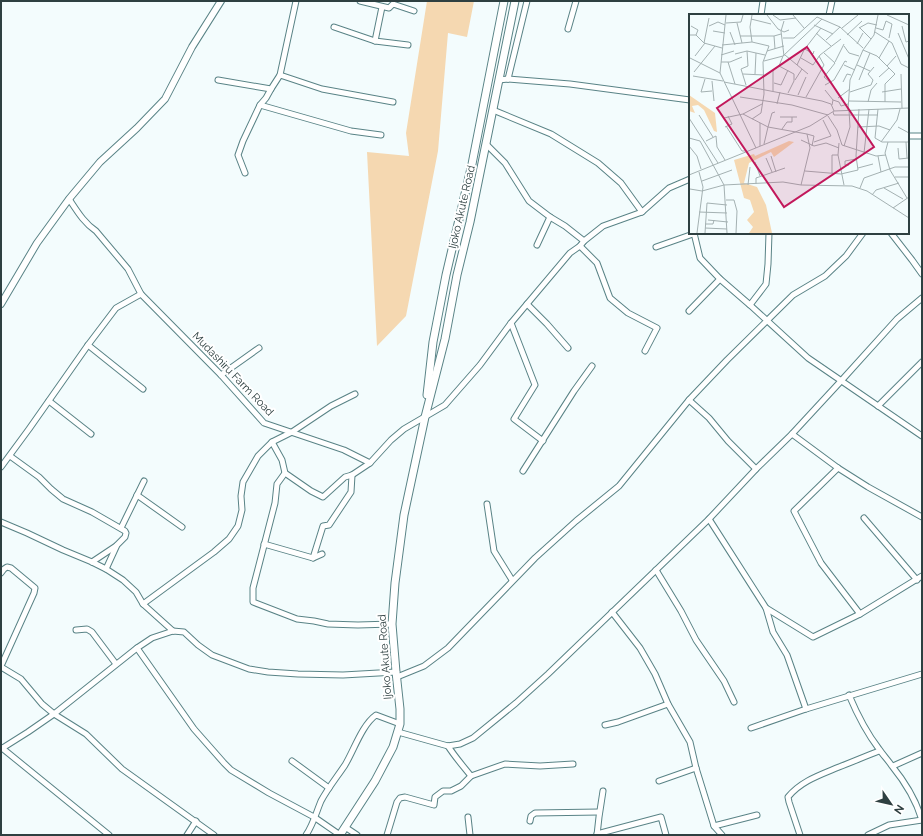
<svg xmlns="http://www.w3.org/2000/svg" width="923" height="836" viewBox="0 0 923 836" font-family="Raleway,sans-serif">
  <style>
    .green { fill: #f5d8b1 }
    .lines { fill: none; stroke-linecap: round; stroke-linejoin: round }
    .minor-casing { stroke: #598386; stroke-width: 7 }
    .tertiary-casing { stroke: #598386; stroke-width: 8 }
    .secondary-casing { stroke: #598386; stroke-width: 9 }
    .minor { stroke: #fff; stroke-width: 5 }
    .tertiary { stroke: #fff; stroke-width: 6 }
    .secondary { stroke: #fff; stroke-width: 7 }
    .labels { text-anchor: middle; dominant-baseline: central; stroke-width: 4; stroke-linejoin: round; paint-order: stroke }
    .street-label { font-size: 11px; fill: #2e4041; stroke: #fff }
    .inset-road { fill: none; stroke: #a4b1b2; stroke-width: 1 }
    .view { fill: #c2185b; fill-opacity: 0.15; stroke: #c2185b; stroke-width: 2 }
    .inset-edge { fill: none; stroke: #2e4041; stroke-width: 2 }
  </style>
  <rect width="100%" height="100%" fill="#f3fcfd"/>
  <polygon class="green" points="427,1 474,1 467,37 448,33 438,151 406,316 377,346 367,152 409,156 406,133"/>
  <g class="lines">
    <g class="minor-casing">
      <g id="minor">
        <polyline points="360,1 389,8 393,4 414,11"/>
        <polyline points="382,7 375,41 408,45"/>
        <polyline points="761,15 763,1"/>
        <polyline points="829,15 832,1"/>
        <polyline points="334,27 375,41"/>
        <polyline points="568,29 576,1"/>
        <polyline points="280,75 322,89 393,102"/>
        <polyline points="508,79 527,1"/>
        <polyline points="218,80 271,89"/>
        <polyline points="499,80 508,79 570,84 690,100"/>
        <polyline points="260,105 351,131 381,135"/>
        <polyline points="493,110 551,134 598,163 621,183 642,212"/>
        <polyline points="908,136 922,136"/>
        <polyline points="487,145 505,163 529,201 550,217 565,226 584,241"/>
        <polyline points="245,173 238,155 243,141 260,105 266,98 271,89 280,75 296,1"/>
        <path d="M69,199c8,12 15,24 27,32l32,38 13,25 80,81 43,48 80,27 26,13 21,-23 13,-11 41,-24 35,-40 31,-42 59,-70 10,-7 4,-5 19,-15 39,-14 27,-24 21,-9"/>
        <polyline points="694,233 700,258 720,279 750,305 808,358 922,436"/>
        <polyline points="891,233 912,260 922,274"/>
        <polyline points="537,245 550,217"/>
        <polyline points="580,246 597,263 610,298 628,313 657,328 645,351"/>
        <polyline points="656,247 693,234"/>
        <polyline points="527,304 547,324 568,348"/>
        <polyline points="750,305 766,284 768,264 769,233"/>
        <polyline points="689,311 720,279"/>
        <polyline points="511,323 535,385 514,419 543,441"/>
        <polyline points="88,345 143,389"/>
        <polyline points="221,375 259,348"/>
        <polyline points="689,400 709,418 728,441 756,469"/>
        <polyline points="49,401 91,434"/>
        <polyline points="878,406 922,362"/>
        <polyline points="792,434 838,468 868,487 922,517"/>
        <polyline points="272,442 282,460 285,473 311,491 323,497 345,477 352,475 370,463"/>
        <polyline points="10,456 39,477 51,489 63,499 92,512 125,531 126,533 125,537 117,545 106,569"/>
        <polyline points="1,467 29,429 88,345 116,308 141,294"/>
        <polyline points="838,468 794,511 821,563 860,614"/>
        <polyline points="523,471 574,391 592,366"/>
        <polyline points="285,473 277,484 275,503 253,588 253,602 297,619 314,621 328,624 358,625 392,624"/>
        <polyline points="137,495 182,527"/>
        <polyline points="487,504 494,551 512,580"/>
        <polyline points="864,518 917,580"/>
        <polyline points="709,519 766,608 813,637 860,614 922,576"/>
        <polyline points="1,522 27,533 63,550 92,562 106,569 123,580 136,592 143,604 173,631"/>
        <polyline points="121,528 144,481"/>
        <polyline points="264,544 313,558 322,554"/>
        <polyline points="313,558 323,526 329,525 351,492 352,475"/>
        <polyline points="92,562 116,546"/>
        <polyline points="656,570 681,611 696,640 724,681 734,702"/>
        <polyline points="1,573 4,569 7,567 11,568 35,588 34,593 1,666"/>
        <polyline points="143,604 214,552 229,539 238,526 242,510 241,496 243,482 258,456 272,442 292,432 331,406 355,394"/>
        <polyline points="766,608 773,632 787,655 806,709"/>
        <polyline points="612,612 640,648 655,674 668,704 690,742 696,768 714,826 722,835"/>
        <polyline points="76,630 87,629 92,632 116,664"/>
        <polyline points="137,648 194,729 224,763 231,770 269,793 314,817 340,835"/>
        <polyline points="1,667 21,679 42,704 54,714 86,734 122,769 214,835"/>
        <polyline points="397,677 424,666 448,648 535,558 576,521 619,486 689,400 727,360 793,295 825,276 846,256 863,233"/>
        <path d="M849,695c8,19 17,37 30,54 4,6 9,11 13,17 13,16 24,34 30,54"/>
        <polyline points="605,725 618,722 668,704"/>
        <polyline points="751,728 806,709 922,674"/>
        <polyline points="398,732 448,746 460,744 473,738 516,703 548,674 709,519 756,469 792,434 841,381 897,319 922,298"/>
        <path d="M448,746c7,11 15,20 23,30l34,-12 35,2 33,-2"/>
        <polyline points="2,748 109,835"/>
        <polyline points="1,749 28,732 54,714 137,648 152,638 173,631 184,632 198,645 212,655 249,669 268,672 298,674 343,675 396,672"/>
        <polyline points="292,761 329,788"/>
        <polyline points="893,766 922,753"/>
        <polyline points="659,781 696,768"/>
        <polyline points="468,817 470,835"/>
        <polyline points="530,821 531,816 535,813 599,812"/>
        <polyline points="714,826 757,815"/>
        <polyline points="345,827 357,835"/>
        <polyline points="597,834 661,817 666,835"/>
        <polyline points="187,835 196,821"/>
        <path d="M306,835c7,-10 10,-22 15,-34 7,-13 16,-24 24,-36 9,-15 17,-40 31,-50l24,9"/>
        <polyline points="387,835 397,802 400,798 405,797 434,805 435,797 443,791 451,791 461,786 471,776"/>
        <polyline points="597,835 599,817 603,791"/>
        <path d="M800,835l-11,-33 -1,-5c13,-16 32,-22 51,-30 13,-5 27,-11 40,-16"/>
        <polyline points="868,835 889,825 922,820"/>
      </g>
    </g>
    <g class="tertiary-casing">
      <polyline id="tertiary" points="1,304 37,243 69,199 100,162 137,128 165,99 192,47 221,1"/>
    </g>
    <g class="secondary-casing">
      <g id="secondary">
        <polyline points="427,395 433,342 446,275 472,164 504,1"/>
        <polyline points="340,835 375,781 393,747 400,724 400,709 396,672 392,624 395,583 404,515 425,417 445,339 457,275 470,222 515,1"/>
      </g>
    </g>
    <use href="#minor" class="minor"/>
    <use href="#tertiary" class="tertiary"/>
    <use href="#secondary" class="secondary"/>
  </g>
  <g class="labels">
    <g class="street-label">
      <text transform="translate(462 207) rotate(-77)">Ijoko Akute Road</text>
      <text transform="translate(233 374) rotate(46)">Mudashiru Farm Road</text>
      <text transform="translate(385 657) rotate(-94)">Ijoko Akute Road</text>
    </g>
  </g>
  <g transform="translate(689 14)">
    <rect width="220" height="220" fill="#f3fcfd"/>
    <path d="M0,81l26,18 2,19 -3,-1 -10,-21 -6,-5 -6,1 3,7 -6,-2zM100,127l5,1 -20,15 -3,-5 -22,11 -5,20 13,4 9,18 6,28h-23l4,-6 -6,-7 7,-8 -4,-12 -6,-2 -10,-38 20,-6 1,2z" fill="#f5d8b1"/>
    <path class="inset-road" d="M37,1l-6,58 36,75M78,1l11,14 6,3 5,-2M84,1l7,5 16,-2M104,1l11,13M198,1l22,10M62,5l20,5M37,9l15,-1 2,-7M48,9l5,20M125,11l19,9M20,12l9,-4 7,3M213,12l4,16 3,-1M170,13l12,12M153,14l16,-13M170,14l9,-5 9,2M187,14l7,2 3,-9 6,3 -3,14M24,17l12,2M41,18l5,13M186,18l17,11 9,21 8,4M127,19l15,13M209,19l11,26M0,21h7l2,-5 -7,-4M7,21l8,8 18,5M158,21l15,-14M51,22h34l7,-2M85,22l1,13M94,24h11l23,-21 23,10 23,21M137,26l14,-13M63,28l-2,-15 2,-12M15,29l5,-25M168,30l6,-11M33,31l30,-3 17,4 -6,16 1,32 -3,19 -9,6M155,32l5,7 10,3M116,35l8,5 1,-3M174,36l14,6 18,18 -10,10v18M78,37l17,-5M135,39l11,10 -11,14 7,6M46,40l12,-3 18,4M32,41l13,-4M96,41l23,19M6,42l10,-13M95,42l-3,-25 3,-10M1,44l30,15M112,44l12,7 7,-10 21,-16M190,44l10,-17M75,47l19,-5M32,48h9l12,-5M39,48l7,22M146,48l9,-18M108,51l7,-15 17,-22M155,51l11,5M168,51l13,6M90,52l4,-10 39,-37M198,52l9,-10M5,58l21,-26M54,60l21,1M66,60l1,-21M212,60l1,34M4,62l30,5M190,63l10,-9M16,65l-4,13 11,-1M106,66l7,-11M170,66l11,-27M23,67l2,20M35,68l98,19 9,3 3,7M154,68l4,-8 4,1M85,69l7,2 7,-15M57,71l-5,-16 7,-3 -1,-15M136,71l9,-5 11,-19 2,1M136,76l8,10 -1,5M84,77v-21l6,-4 15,8v7l-6,12M161,78l21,-7 2,-5 -5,-6 6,-7M193,78l19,-3M109,81l8,-18M51,83l52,8 36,10M117,83l18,-32 -5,-9M149,84l12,-9M144,86l6,2 2,4 7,-2M160,87l52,1M179,88l3,-12 6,-7M88,90l3,-12M189,95l-3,29 7,4h27M159,96l2,-30 13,-30 11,-15 4,-20M144,98l1,3h44M54,100l25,13 39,7 3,14 -9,37M10,101l14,22M139,102l9,14 5,15 34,11 10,-1M91,103h17M0,104l29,45M35,104l19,-4 19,-10M37,112l16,25h3M36,113l7,-3 -4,-8M79,113l4,-14 3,-1M169,113l21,-1 11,4M209,113l11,6M93,115l5,-7h5v-5M118,120l7,2 -2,10M0,124l11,3 24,44 59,-3 18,3 51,1 15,5 42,27M112,126l13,6 12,-3 13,5M17,127l10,-5 1,11 8,13M125,128l17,-6 -8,-16M192,128l16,-22 3,-11M199,128l-3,11 5,17 17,28M217,128l1,16M150,129l-1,12 6,30M75,130l4,-17M0,132l8,10 4,13M71,132v-23M155,132l6,-19 -1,-17M209,134l1,11 10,-1M175,139l5,-44M82,142l5,16M189,142l3,16M77,144l6,14M66,148l5,14M160,151h-4v-4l11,-2M169,154l15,-4M116,157l36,3 17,-4 -2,-14 3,-47M143,159v-18h6M0,161l121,-49 24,-15 75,-3M206,163h14M0,167v23M13,167l30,-11M67,170v-6l29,-10M59,171l2,-18M171,174l4,-10 31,-11h14M195,174l19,11M1,175l12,2 22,-6 3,48M183,181l4,-5 23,-7M37,186h8l3,11 -1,22M204,194l16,-11M10,198l28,1M19,206l20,2M16,210h8l1,-4M16,214l22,1M8,219l6,-46 -4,-15M16,219l2,-30 20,2"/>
    <path class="view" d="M118,33l67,100 -90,60 -67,-99z"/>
    <rect width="220" height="220" class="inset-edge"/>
  </g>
  <rect width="923" height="836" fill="none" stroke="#2e4041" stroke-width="4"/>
  <g transform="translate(891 804) rotate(124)" stroke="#ffffff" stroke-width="3" paint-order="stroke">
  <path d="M0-3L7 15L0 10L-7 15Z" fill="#2e4041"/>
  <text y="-6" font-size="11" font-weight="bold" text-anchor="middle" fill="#2e4041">N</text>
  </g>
</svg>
